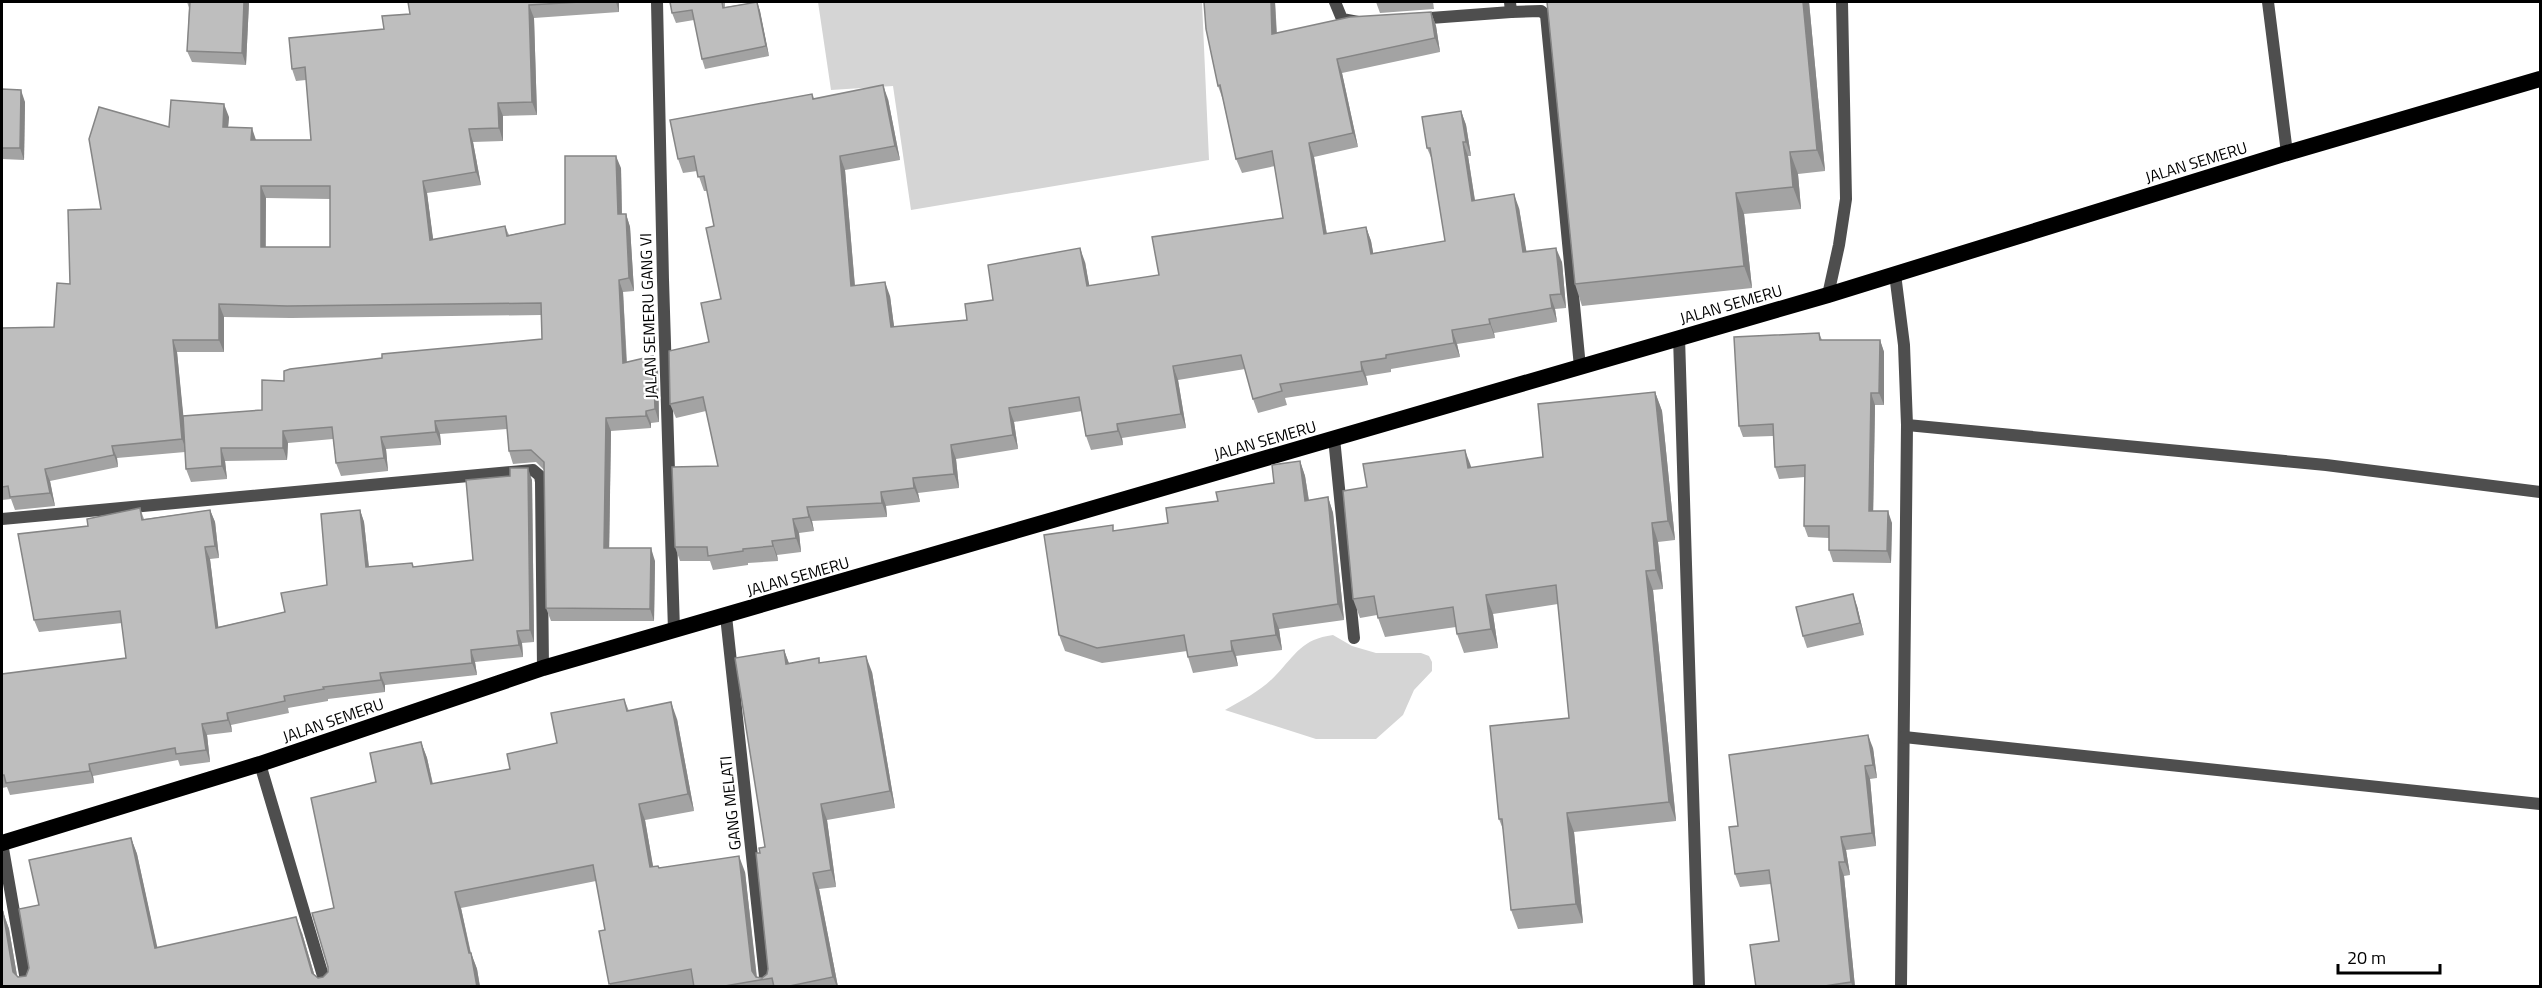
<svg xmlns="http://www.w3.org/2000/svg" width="2542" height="988" viewBox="0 0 2542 988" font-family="'Titillium Web',sans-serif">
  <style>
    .green { fill: #d5d5d5 }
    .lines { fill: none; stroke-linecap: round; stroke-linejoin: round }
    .service { stroke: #4e4e4e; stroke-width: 12 }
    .minor { stroke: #4e4e4e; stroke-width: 12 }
    .tertiary { stroke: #4e4e4e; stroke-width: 12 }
    .trunk { stroke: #000; stroke-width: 16 }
    .wall { fill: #a3a3a3; fill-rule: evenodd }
    .shaded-wall { fill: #858585 }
    .building { fill: #bebebe; stroke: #858585; stroke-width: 1.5; fill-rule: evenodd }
    .labels { text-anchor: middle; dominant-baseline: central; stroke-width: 4.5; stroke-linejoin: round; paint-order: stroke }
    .street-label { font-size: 16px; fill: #000; stroke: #fff }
  </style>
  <rect width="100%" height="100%" fill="#fff"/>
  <g class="green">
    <polygon points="818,2 1202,2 1209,160 911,210 893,86 831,90"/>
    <path d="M1333,635l19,11 24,7h45l8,3 3,6v9l-18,19 -11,25 -27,24h-60l-91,-29c18,-10 37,-20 51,-35 20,-21 26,-36 57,-40z"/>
  </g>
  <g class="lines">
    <g class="service">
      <polyline points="1335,2 1342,19 1358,22"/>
      <polyline points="1510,2 1511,12 1541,11 1546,15 1580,367"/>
      <polyline points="1417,19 1511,12"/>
      <polyline points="1828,295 1839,245 1846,199 1842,2"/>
      <polyline points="1679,337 1699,986"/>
      <polyline points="1334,438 1354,638"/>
      <polyline points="260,764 326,986"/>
      <polyline points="2,843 27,986"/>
      <polyline points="1901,986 1907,425"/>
    </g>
    <g class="minor">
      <polyline points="657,2 663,280 674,630"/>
      <polyline points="1895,274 1904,345 1907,425 2326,465 2540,492"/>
      <polyline points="2,519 533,470 540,476 541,482 543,668"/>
      <polyline points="726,616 766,986"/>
      <polyline points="1904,737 2540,804"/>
    </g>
    <polyline class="tertiary" points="2268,2 2287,153"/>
    <polyline class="trunk" points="2,843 260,764 543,668 1828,295 2287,153 2540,79"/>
  </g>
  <g class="wall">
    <polygon points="187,2 249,2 246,65 192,62 187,51 189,8"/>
    <path d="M408,2h211v10l-85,6 3,97 -34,1v25l-30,1 8,43 -54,8 6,47 72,-14 4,9 56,-11 56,-56 1,46h4l4,13 4,64 -11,1 4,70 26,-6 5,13 1,53 -8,1v5l-40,3 -2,117 46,13 -1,60h-103l-5,-13 -2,-138 -8,-8 -23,2 -4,-13 -2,-22 -67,5 1,11 -55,4 2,22 -47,5 -5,-13 -3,-24 -45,4 -1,17 -62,1 2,18 -36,3 -5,-13 -1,-17 -68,6 1,9 -68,14 5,25 -40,4 -4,-11 -9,1v-172l52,-1 16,-43 31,-75 68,-82 60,-10 -1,10 28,13h55l-5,-60 -10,1 -4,-12 92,-40 26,-15zM266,198l64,1v48h-64zM541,315l1,24 -258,42 -22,29 -79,6 -6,-64h47v-35l67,1z"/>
    <polygon points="670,2 725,2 725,7 757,2 760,11 769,56 705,69 702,59 694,20 676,23 672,13"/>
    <polygon points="1204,2 1275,2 1277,33 1431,12 1436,26 1440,52 1342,73 1358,147 1314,157 1327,234 1366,227 1371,241 1373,253 1445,241 1433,162 1427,148 1461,111 1466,125 1471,156 1468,156 1475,200 1519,208 1526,252 1562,262 1566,308 1555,309 1557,322 1494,333 1495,338 1457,344 1460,357 1391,369 1391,372 1366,376 1368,385 1285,398 1287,405 1258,413 1253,399 1245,369 1178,380 1186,428 1122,438 1123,445 1091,450 1086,436 1082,411 1014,422 1018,449 956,459 959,488 918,493 920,502 886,506 887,517 812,521 814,531 799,533 801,552 777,555 778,561 748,563 748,565 713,570 710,561 680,561 675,547 718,466 706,411 676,418 670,404 709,342 721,299 714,226 707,191 704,191 697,171 683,173 678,159 812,94 814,99 888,99 900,160 845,170 855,286 890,296 894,327 967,320 993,300 1085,262 1089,286 1159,275 1283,218 1275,166 1242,173 1236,159 1223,100 1218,86"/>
    <polygon points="1376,2 1433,2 1434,9 1380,13"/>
    <polygon points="1809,2 1825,171 1798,174 1801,209 1744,214 1752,288 1582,306 1575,284"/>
    <polygon points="2,89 25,102 24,160 2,159"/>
    <polygon points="1819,333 1822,340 1880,340 1884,352 1884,405 1875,405 1873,511 1892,523 1891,563 1833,562 1829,550 1829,538 1808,537 1804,526 1805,477 1779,479 1775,467 1773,436 1743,437 1739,426"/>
    <polygon points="1655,392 1662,411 1675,540 1658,542 1663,589 1653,590 1676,821 1574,832 1583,923 1518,929 1511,910 1504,832 1499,819 1569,718 1558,604 1493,614 1498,648 1464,653 1457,634 1456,627 1385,637 1377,615 1360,618 1353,599 1367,487 1472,468 1543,457"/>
    <polygon points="1300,461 1305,476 1309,500 1328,497 1333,513 1344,620 1279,629 1282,650 1236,656 1238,666 1193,673 1188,657 1187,651 1102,663 1065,651 1059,635 1115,531 1168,523 1218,501 1274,483"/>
    <polygon points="532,480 534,642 522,643 523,657 475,662 477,675 385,685 385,692 328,699 328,701 288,708 289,713 231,725 232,732 207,735 210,762 180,766 178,760 93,776 94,783 10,795 7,787 2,788 2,674 126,658 122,623 39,632 34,620 88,526 140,508 144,519 210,510 215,522 219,558 210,559 218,627 285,612 327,585 360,510 364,522 369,567 414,567 473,560"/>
    <polygon points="1857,606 1864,635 1807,648 1803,636"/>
    <polygon points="784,650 789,664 819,658 820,663 872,672 895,808 827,820 836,887 819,889 838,987 694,987 694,986 689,987 610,987 605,930 596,881 461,908 471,953 477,969 480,987 2,987 3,912 9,929 17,976 18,977 26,976 29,968 39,905 131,838 137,854 157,948 302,933 314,974 318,978 323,977 328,972 334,908 376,782 421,742 427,758 433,784 510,769 557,743 624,699 629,711 677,719 694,811 645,820 653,867 659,868 745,872 757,977 762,978 767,974 768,969 760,853 765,847"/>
    <polygon points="1873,748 1877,778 1870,779 1876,846 1846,850 1850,875 1844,876 1855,987 1756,987 1779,941 1771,884 1740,887 1735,874 1738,826"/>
  </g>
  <g class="shaded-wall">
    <polygon points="244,2 249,2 246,65 242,53"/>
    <polygon points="616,2 619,2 619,12"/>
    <polygon points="757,2 760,11 769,56 766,46"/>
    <polygon points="1271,2 1275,2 1277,48 1272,34"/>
    <polygon points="1803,2 1809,2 1825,171 1817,150"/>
    <polygon points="529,5 534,18 537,115 532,102"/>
    <polygon points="1431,12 1436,26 1440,52 1435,38"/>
    <polygon points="1337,59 1342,73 1358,147 1353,133"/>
    <polygon points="883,85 888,99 900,160 895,146"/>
    <polygon points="21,90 25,102 24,160 20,148"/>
    <polygon points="498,103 503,116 503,141 499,128"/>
    <polygon points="224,104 229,117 227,140 223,127"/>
    <polygon points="1461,111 1466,125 1471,156 1466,142"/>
    <polygon points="252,128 256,140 251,140"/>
    <polygon points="469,129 473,142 481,185 476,172"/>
    <polygon points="1463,142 1468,156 1477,215 1472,201"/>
    <polygon points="1309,143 1314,157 1329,248 1324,234"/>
    <polygon points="1790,152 1798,174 1801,209 1793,187"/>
    <polygon points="616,156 621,168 622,227 618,214"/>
    <polygon points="840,156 845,170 856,300 851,286"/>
    <polygon points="423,181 427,193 435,253 430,240"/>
    <polygon points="261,186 266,198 265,259 261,247"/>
    <polygon points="1736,193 1744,214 1752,288 1744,266"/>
    <polygon points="1514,194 1519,208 1529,266 1523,252"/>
    <polygon points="626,214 630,227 634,291 629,278"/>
    <polygon points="1366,227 1371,241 1376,268 1371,254"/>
    <polygon points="1080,248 1085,262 1092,300 1087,286"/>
    <polygon points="1556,248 1562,262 1566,308 1561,294"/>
    <polygon points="619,280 623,292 627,375 623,363"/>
    <polygon points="885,282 890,296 896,341 891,327"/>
    <polygon points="1550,295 1555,309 1557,322 1552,308"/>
    <polygon points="219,304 224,317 224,352 219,340"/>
    <polygon points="1489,319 1494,333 1495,338 1490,324"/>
    <polygon points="1452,330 1457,344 1460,357 1454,343"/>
    <polygon points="173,340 177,352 187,452 182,439"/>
    <polygon points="1880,340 1884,352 1884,405 1879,393"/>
    <polygon points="653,356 658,369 659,422 655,409"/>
    <polygon points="1361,362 1366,376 1368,385 1362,371"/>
    <polygon points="1173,366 1178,380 1186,428 1181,414"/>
    <polygon points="1655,392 1662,411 1675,540 1668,521"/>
    <polygon points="1871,393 1875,405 1873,523 1869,511"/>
    <polygon points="1009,408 1014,422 1018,449 1013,435"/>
    <polygon points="646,411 651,423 651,428 646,416"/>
    <polygon points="606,418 611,431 609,560 604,548"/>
    <polygon points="435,421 440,434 441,445 436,432"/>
    <polygon points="1117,424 1122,438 1123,445 1118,431"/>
    <polygon points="283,431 288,443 287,460 283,448"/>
    <polygon points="381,437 386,449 388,471 384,458"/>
    <polygon points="951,445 956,459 959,488 954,474"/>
    <polygon points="112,446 117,458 118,467 114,455"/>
    <polygon points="221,448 225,461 227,479 222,466"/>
    <polygon points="1465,450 1472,469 1468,468"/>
    <polygon points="1300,461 1305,476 1311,516 1305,501"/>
    <polygon points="528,468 532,480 534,642 530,630"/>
    <polygon points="45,469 50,481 55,506 50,493"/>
    <polygon points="913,478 918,493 920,502 914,488"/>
    <polygon points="881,492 886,506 887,517 882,503"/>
    <polygon points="1328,497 1333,513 1344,620 1338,604"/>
    <polygon points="807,507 812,521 814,531 809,517"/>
    <polygon points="210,510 215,522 219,558 215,546"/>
    <polygon points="360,510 364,522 370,579 366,567"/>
    <polygon points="1888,511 1892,523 1891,563 1887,551"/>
    <polygon points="793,519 799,533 801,552 796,538"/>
    <polygon points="1652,523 1658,542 1663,589 1656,570"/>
    <polygon points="772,541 777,555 778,561 773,546"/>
    <polygon points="205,547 210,559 220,640 216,628"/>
    <polygon points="651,548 655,561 654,621 650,609"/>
    <polygon points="1646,571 1653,590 1676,821 1669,802"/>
    <polygon points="1853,594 1857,606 1864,635 1860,623"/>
    <polygon points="1486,595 1493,614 1498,648 1491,629"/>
    <polygon points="1273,614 1279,629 1282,650 1276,635"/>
    <polygon points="517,631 522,643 523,657 519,645"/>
    <polygon points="1231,641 1236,656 1238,666 1232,651"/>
    <polygon points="471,650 475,662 477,675 472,663"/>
    <polygon points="784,650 790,666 786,664"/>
    <polygon points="866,656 872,672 895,808 890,791"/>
    <polygon points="380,673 385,685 385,692 381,680"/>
    <polygon points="671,702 677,719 694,811 688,794"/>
    <polygon points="227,713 231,725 232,732 228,720"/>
    <polygon points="202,724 207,735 210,762 206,750"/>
    <polygon points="1868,735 1873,748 1877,778 1873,765"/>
    <polygon points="421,742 427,758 436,800 431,784"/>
    <polygon points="89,764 93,776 94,783 90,771"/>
    <polygon points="1865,766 1870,779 1876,846 1872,833"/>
    <polygon points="639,804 645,820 656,883 650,867"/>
    <polygon points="821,804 827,820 836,887 831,870"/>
    <polygon points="1567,813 1574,832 1583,923 1576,904"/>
    <polygon points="1841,837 1846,850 1850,875 1845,862"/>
    <polygon points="131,838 137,854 161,964 155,948"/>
    <polygon points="739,856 745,872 757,981 752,971"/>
    <polygon points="1839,862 1844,876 1855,987 1853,987 1851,982"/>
    <polygon points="813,873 819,889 838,987 837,987 833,977"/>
    <polygon points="455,892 461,908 472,960 471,953 477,969 480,987 477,987 469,953"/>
    <polygon points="3,912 9,929 19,987 13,972"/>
    <polygon points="296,917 302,933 318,987 312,973"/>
  </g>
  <g class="building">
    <polygon points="190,2 244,2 242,53 187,51"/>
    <path d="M408,2h172l-51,3 3,97 -34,1 1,25 -30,1 7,43 -53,9 7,59 75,-14 2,10 58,-12v-68h51l2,58h8l3,64 -10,2 4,83 30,-7 2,53 -9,2v5l-40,2 -2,130h47l-1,61 -104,-1 -2,-146 -13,-12 -22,1 -3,-35 -71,5 1,11 -55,5 3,21 -48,5 -4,-36 -49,4v17h-62l1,18 -36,3 -3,-53 79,-6v-30l22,1v-10l6,-2 92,-11v-4l160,-15 -1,-36 -254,3 -68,-2v36h-46l9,99 -70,7 2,9 -69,14 5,24 -40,4 -2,-11 -6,1v-159l52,-1 3,-44 13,1 -2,-74 33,-1 -12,-70 10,-32 70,20 2,-27 53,4 -1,23 29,1 -1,12h60l-6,-73 -13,2 -3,-31 95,-9 -2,-13 28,-2zM261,186h69v61h-69z"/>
    <polygon points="670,2 722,2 723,8 757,2 766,46 702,59 692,10 672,13"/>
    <polygon points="1204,2 1271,2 1272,34 1350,17 1431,12 1435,38 1337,59 1353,133 1309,143 1324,234 1366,227 1371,254 1445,241 1430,148 1427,148 1422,117 1461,111 1466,142 1463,142 1472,201 1514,194 1523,252 1556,248 1561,294 1550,295 1552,308 1489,319 1490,324 1452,330 1454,343 1386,355 1386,358 1361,362 1362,371 1280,384 1282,391 1253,399 1241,355 1173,366 1181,414 1117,424 1118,431 1086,436 1079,397 1009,408 1013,435 951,445 954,474 913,478 914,488 881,492 882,503 807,507 809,517 793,519 796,538 772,541 773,546 743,549 743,551 708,556 707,547 675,547 672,467 718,466 703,397 670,404 669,351 709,342 701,303 721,299 706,228 714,226 704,176 698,177 694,156 678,159 670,120 812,94 813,99 883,85 895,146 840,156 851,286 885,282 891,327 967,320 965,304 993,300 988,265 1080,248 1087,286 1159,275 1152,237 1283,218 1272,151 1236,159 1220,85 1218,86 1206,29"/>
    <polygon points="1547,2 1803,2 1817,150 1790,152 1793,187 1736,193 1744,266 1575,284"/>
    <polygon points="2,89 21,90 20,148 2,148"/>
    <polygon points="1819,333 1820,340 1880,340 1879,393 1871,393 1869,511 1888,511 1887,551 1829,550 1829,526 1804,526 1805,465 1775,467 1773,424 1739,426 1734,337"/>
    <polygon points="1655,392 1668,521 1652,523 1656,570 1646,571 1669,802 1567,813 1576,904 1511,910 1502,819 1499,819 1490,726 1569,718 1556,585 1486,595 1491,629 1457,634 1453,607 1378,618 1374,596 1353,599 1343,491 1367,487 1363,464 1465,450 1468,468 1543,457 1538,404"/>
    <polygon points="1300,461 1305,501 1328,497 1338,604 1273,614 1276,635 1231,641 1232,651 1188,657 1184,635 1097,648 1059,635 1044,535 1113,525 1113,531 1168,523 1166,508 1218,501 1216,492 1274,483 1272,465"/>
    <polygon points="510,468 528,468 530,630 517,631 519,645 471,650 472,663 380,673 381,680 323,687 324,689 284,696 285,701 227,713 228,720 202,724 206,750 176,754 175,748 89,764 90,771 6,783 4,775 2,775 2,674 126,658 120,611 34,620 18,534 88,526 87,519 140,508 142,520 210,510 215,546 205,547 216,628 285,612 281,593 327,585 321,514 360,510 366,567 412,563 413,567 473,560 466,480 510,476"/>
    <polygon points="1853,594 1860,623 1803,636 1796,607"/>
    <polygon points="784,650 786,664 819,658 819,663 866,656 890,791 821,804 831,870 813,873 833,977 785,987 774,987 772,978 719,987 694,987 691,969 609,984 599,931 605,930 593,865 455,892 469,953 471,953 477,987 2,987 2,913 3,912 13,972 18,977 26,976 29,968 19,909 39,905 29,860 131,838 155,948 296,917 312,973 318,978 323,977 328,972 328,967 312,913 334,908 311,798 376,782 370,753 421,742 431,784 510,769 507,754 557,743 551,713 624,699 627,711 671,702 688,794 639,804 650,867 658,866 659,868 739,856 752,971 756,977 762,978 767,974 768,969 756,853 760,853 759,848 765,847 735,658"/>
    <polygon points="1868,735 1873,765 1865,766 1872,833 1841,837 1845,862 1839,862 1851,982 1818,987 1756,987 1750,945 1779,941 1769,870 1735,874 1729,827 1738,826 1729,755"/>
  </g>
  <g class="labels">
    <g class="street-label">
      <text transform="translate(2196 162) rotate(-17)">JALAN SEMERU</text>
      <text transform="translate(1731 304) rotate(-16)">JALAN SEMERU</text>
      <text transform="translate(648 316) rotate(-92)">JALAN SEMERU GANG VI</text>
      <text transform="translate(1265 440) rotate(-16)">JALAN SEMERU</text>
      <text transform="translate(798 576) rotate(-16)">JALAN SEMERU</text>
      <text transform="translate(333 720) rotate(-19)">JALAN SEMERU</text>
      <text transform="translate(730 803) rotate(-96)">GANG MELATI</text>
    </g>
  </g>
  <rect width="2542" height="988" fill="none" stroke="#000000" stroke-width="6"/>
  <path d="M2338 964v9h102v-9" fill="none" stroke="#000000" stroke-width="3"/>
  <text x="2347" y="964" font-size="18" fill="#000000" stroke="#ffffff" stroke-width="4.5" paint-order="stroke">20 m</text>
</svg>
